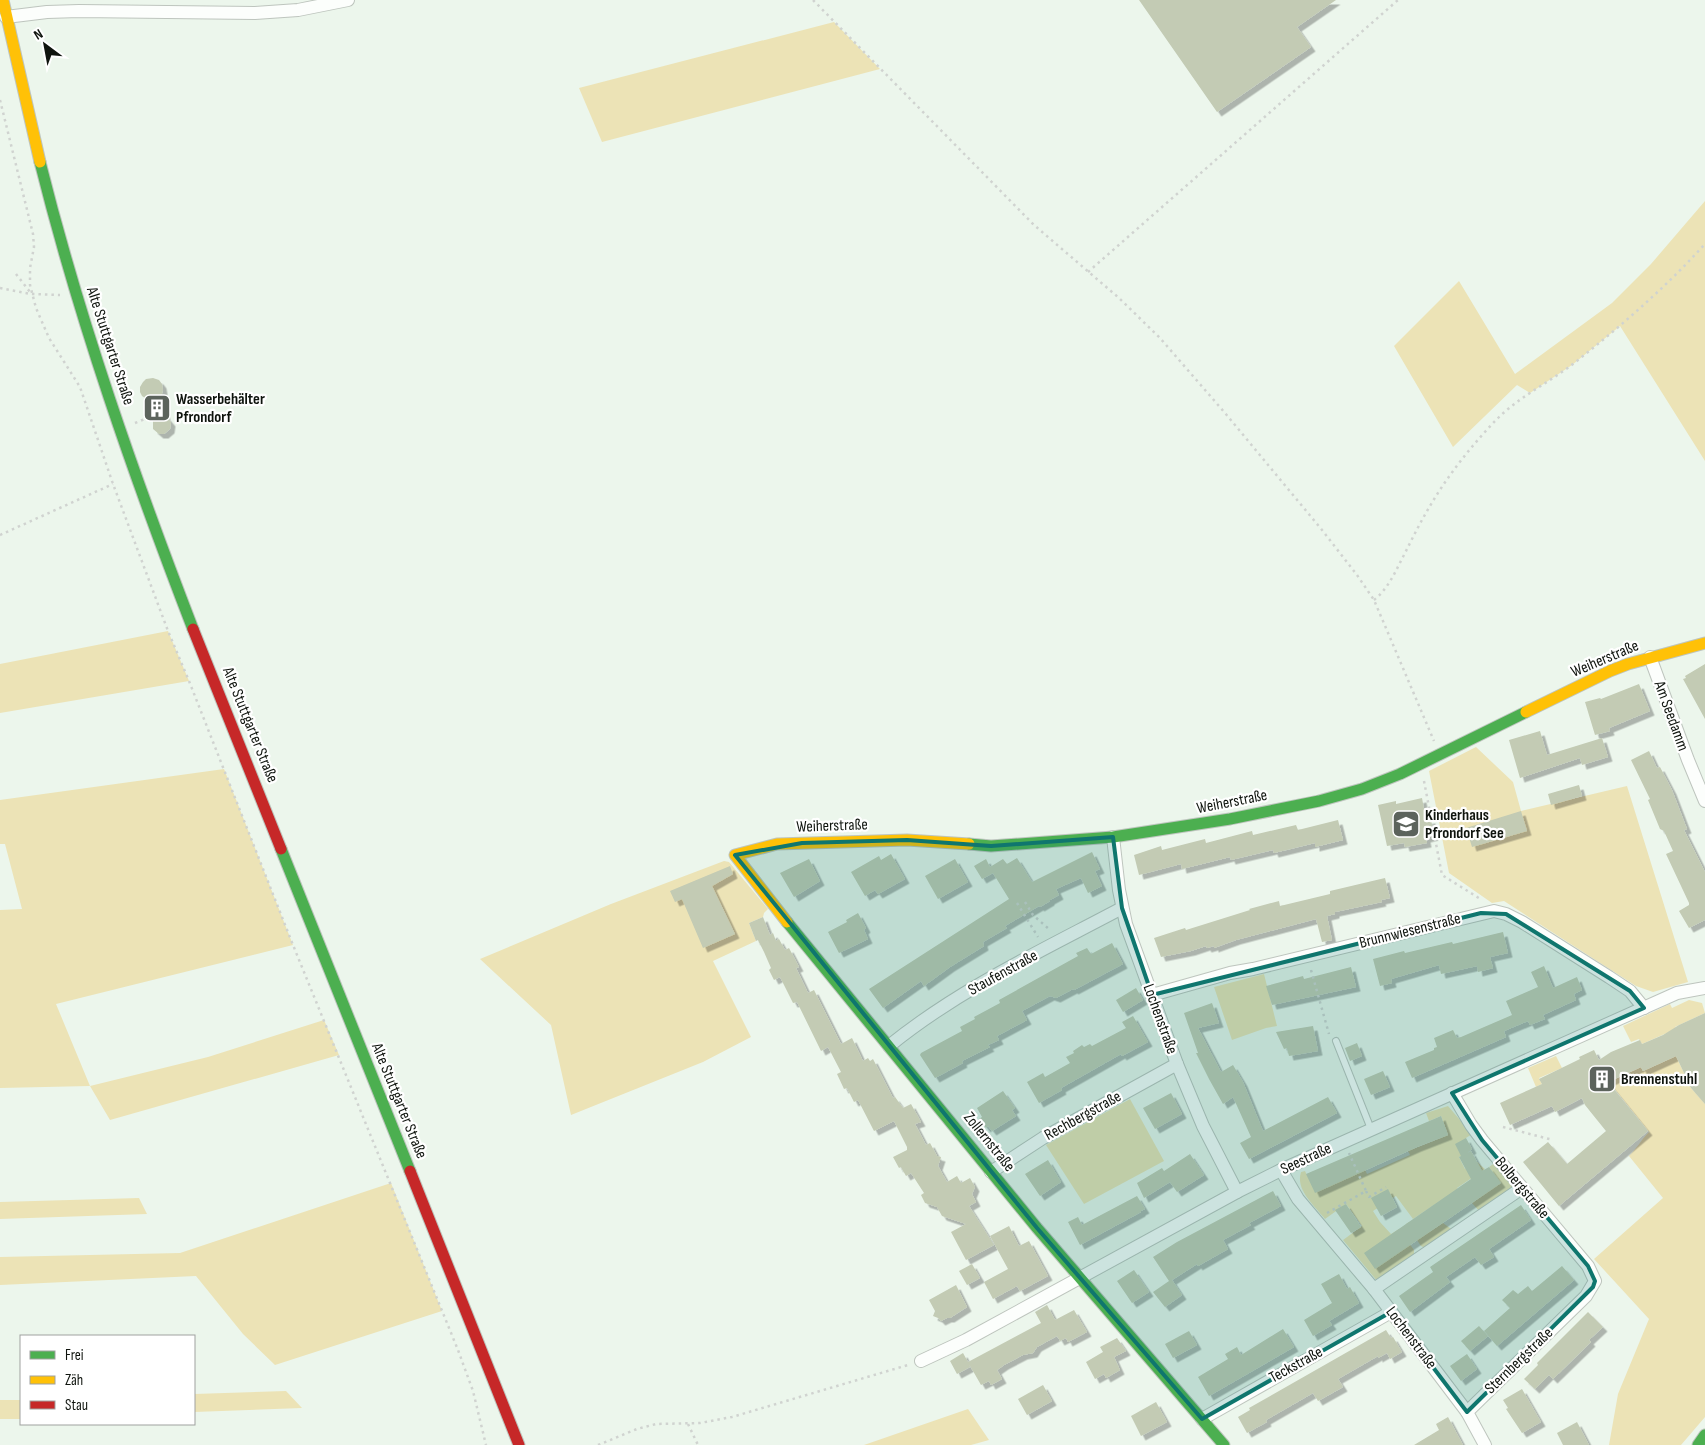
<svg xmlns="http://www.w3.org/2000/svg" width="1705" height="1445" viewBox="0 0 1705 1445" font-family="'Sofia Sans Condensed',sans-serif">
  <style>
    .green { fill: #ece3b6 }
    .building { fill: #c3cbb4; filter: url(#shadow) }
    .lines { fill: none; stroke-linecap: round; stroke-linejoin: round }
    .lane-casing { stroke: #bec5be; stroke-width: 8 }
    .street-casing { stroke: #bec5be; stroke-width: 14 }
    .fast-casing { stroke: #bec5be; stroke-width: 13 }
    .slow-casing { stroke: #bec5be; stroke-width: 13 }
    .jam-casing { stroke: #bec5be; stroke-width: 13 }
    .path { stroke: #d0d3d0; stroke-width: 2.5; stroke-dasharray: 2.5 4; stroke-linecap: butt }
    .lane { stroke: #fcfefc; stroke-width: 6 }
    .street { stroke: #fcfefc; stroke-width: 12 }
    .fast { stroke: #4caf50; stroke-width: 11 }
    .slow { stroke: #ffc107; stroke-width: 11 }
    .jam { stroke: #c62828; stroke-width: 11 }
    .marked { fill: #0f766e; fill-opacity: 0.2; stroke: #0f766e; stroke-width: 4; stroke-linejoin: round }
    .labels { text-anchor: middle; dominant-baseline: central; stroke-width: 4.5; stroke-linejoin: round; paint-order: stroke }
    .street-label { font-size: 16px; fill: #0f140e; stroke: #fff }
    .poi-label { font-size: 16px; font-weight: bold; fill: #0f140e; stroke: #fff; text-anchor: start }
  </style>
  <defs>
    <filter id="shadow"><feDropShadow dx="4.5" dy="4.5" stdDeviation="0" flood-color="#0004"/></filter>
  </defs>
  <rect width="100%" height="100%" fill="#ecf6ec"/>
  <g class="green">
    <polygon points="834,22 880,69 602,142 579,88"/>
    <polygon points="1705,201 1705,461 1620,326 1572,365 1530,393 1517,385 1453,447 1394,346 1459,281 1515,374 1612,303 1651,264"/>
    <polygon points="168,631 189,681 0,713 0,664"/>
    <polygon points="1476,747 1513,782 1521,811 1627,786 1688,982 1653,992 1636,986 1504,901 1492,903 1449,873 1429,771"/>
    <polygon points="224,769 293,945 56,1004 90,1086 208,1057 324,1020 339,1055 110,1120 90,1086 0,1088 0,910 22,909 5,844 0,844 0,800"/>
    <polygon points="724,861 729,862 768,909 764,913 763,917 749,923 756,941 713,961 751,1037 703,1062 571,1115 551,1025 480,959 611,904"/>
    <polygon points="1264,974 1277,1026 1266,1028 1232,1040 1214,987"/>
    <polygon points="1689,1000 1702,1003 1705,1013 1675,1027 1676,1029 1642,1044 1639,1039 1631,1042 1623,1026 1670,1004 1672,1008"/>
    <polygon points="1556,1056 1562,1068 1539,1078 1542,1084 1536,1087 1528,1068"/>
    <path d="M1676,1056l15,32 14,16v313l-24,28h-72l9,-51 31,-75 -55,-60 69,-61 -34,-42c8,-8 13,-17 20,-24l-40,-50 32,-15 2,4z"/>
    <polygon points="1130,1099 1164,1161 1084,1204 1046,1145"/>
    <path d="M1448,1106l24,28 -6,4 -5,18 -2,1 6,12 12,-7 8,7 -28,19 11,17 -17,12 -11,-16 -27,18 -17,-23 -23,15 7,11 11,12 8,-5 15,21v5l-36,27 -35,-42 19,-14 -16,-22 -21,15c-10,-13 -30,-29 -24,-47l4,-1 10,21 45,-33 7,15 43,-19 -2,-4 40,-16 -7,-19 -12,5 -3,-8z"/>
    <polygon points="1496,1162 1512,1183 1513,1187 1480,1212 1472,1203 1500,1183 1489,1167"/>
    <polygon points="391,1183 442,1311 275,1365 243,1334 196,1276 0,1285 0,1257 180,1253"/>
    <polygon points="139,1198 147,1214 0,1219 0,1202"/>
    <polygon points="1409,1222 1420,1238 1443,1223 1454,1231 1425,1248 1421,1246 1406,1224"/>
    <polygon points="286,1391 302,1408 194,1412 194,1394"/>
    <rect x="0" y="1400" width="21" height="19"/>
    <polygon points="968,1409 989,1440 971,1445 864,1445"/>
  </g>
  <g class="building">
    <polygon points="1139,0 1336,0 1297,27 1311,47 1217,112"/>
    <polygon points="153,378 159,380 162,384 163,390 161,397 166,416 171,422 170,429 164,434 159,434 153,429 153,418 148,400 142,396 140,392 140,387 143,382 146,379"/>
    <polygon points="1705,664 1705,719 1683,679 1686,678 1685,676"/>
    <polygon points="1639,684 1650,711 1609,728 1610,731 1595,735 1585,702 1600,698 1601,699"/>
    <polygon points="1540,731 1547,755 1602,738 1608,757 1582,765 1580,758 1520,778 1509,740"/>
    <polygon points="1649,751 1657,768 1660,767 1672,790 1687,829 1684,830 1705,872 1705,920 1689,928 1679,911 1689,905 1689,903 1666,854 1673,851 1664,831 1660,829 1648,800 1650,799 1631,760"/>
    <polygon points="1579,785 1582,796 1551,805 1548,794"/>
    <polygon points="1422,798 1426,820 1431,819 1434,836 1426,838 1427,843 1405,847 1404,843 1387,846 1378,805 1396,801 1396,804"/>
    <polygon points="1521,811 1527,831 1472,847 1466,828"/>
    <polygon points="1338,820 1343,840 1315,847 1315,843 1274,853 1273,850 1231,860 1230,857 1182,869 1181,864 1139,875 1134,855 1161,846 1162,850 1205,839 1206,843 1252,831 1253,835 1296,825 1298,830"/>
    <polygon points="1092,852 1100,869 1095,871 1102,886 1088,893 1081,878 1056,889 1059,895 1050,900 1050,901 1040,907 1039,906 1005,926 1007,928 983,942 984,946 950,967 924,986 921,981 883,1008 869,989 1009,899 993,873 982,879 974,866 986,859 990,867 1003,859 1007,864 1017,858 1032,882"/>
    <polygon points="891,854 905,879 878,894 875,890 865,896 851,872 879,856 881,860"/>
    <polygon points="809,859 820,881 794,897 780,873"/>
    <polygon points="955,859 968,882 938,899 925,876"/>
    <polygon points="730,866 733,874 712,886 735,934 703,948 682,899 675,902 670,891"/>
    <polygon points="1385,878 1390,898 1381,900 1382,902 1335,912 1335,914 1327,916 1332,940 1322,942 1316,919 1236,940 1214,948 1214,946 1207,948 1206,946 1191,951 1161,957 1154,938 1185,928 1186,930 1250,910 1249,909 1279,901 1280,906 1330,894 1330,891"/>
    <polygon points="858,913 866,928 864,930 868,939 839,953 828,932 847,922 846,920"/>
    <polygon points="763,917 770,935 773,933 776,941 779,939 785,950 789,948 799,967 796,968 808,993 814,990 841,1044 852,1038 863,1061 868,1058 870,1061 873,1059 893,1098 895,1097 903,1108 911,1104 921,1122 915,1124 926,1145 930,1143 937,1156 941,1157 938,1166 947,1182 957,1176 961,1183 970,1178 975,1187 972,1194 976,1202 969,1206 994,1245 966,1260 951,1232 966,1224 942,1216 937,1207 925,1203 921,1195 924,1193 911,1173 906,1176 901,1167 899,1168 893,1157 907,1150 907,1147 894,1121 874,1131 858,1100 854,1102 847,1088 844,1089 837,1074 841,1072 828,1047 821,1051 797,1002 793,1003 780,977 774,980 769,970 771,968 764,952 758,940 756,941 749,923"/>
    <polygon points="1503,932 1508,953 1490,957 1493,968 1478,972 1477,966 1441,974 1439,965 1391,979 1392,983 1380,986 1373,959 1404,951 1405,953 1452,942 1453,944"/>
    <polygon points="1112,943 1123,964 1074,990 1073,989 1056,998 1050,996 1022,1011 1027,1020 997,1036 999,1040 988,1045 990,1047 962,1061 963,1063 935,1078 920,1055 921,1053 962,1031 960,1027 975,1019 974,1017 1000,1003 999,1000 1078,956 1076,953 1087,948 1091,954"/>
    <polygon points="1544,966 1553,988 1577,977 1582,990 1574,994 1576,1000 1543,1015 1545,1019 1530,1025 1528,1021 1504,1031 1506,1037 1412,1078 1405,1062 1434,1050 1434,1048 1437,1047 1434,1038 1453,1030 1457,1038 1461,1037 1512,1015 1506,1001 1538,987 1531,972"/>
    <polygon points="1351,967 1356,987 1272,1005 1266,986 1303,976 1304,979"/>
    <polygon points="1136,988 1143,1000 1123,1012 1116,1000"/>
    <polygon points="1212,1003 1219,1023 1198,1028 1221,1072 1233,1065 1243,1082 1263,1131 1328,1097 1337,1113 1249,1159 1240,1143 1251,1137 1233,1097 1223,1104 1209,1079 1196,1053 1198,1053 1184,1013"/>
    <polygon points="1705,1013 1705,1104 1691,1088 1676,1056 1643,1071 1641,1067 1608,1082 1648,1131 1559,1206 1523,1162 1548,1142 1567,1164 1606,1131 1585,1105 1582,1098 1555,1112 1552,1106 1510,1125 1500,1103 1542,1084 1539,1079 1580,1059 1579,1057 1594,1050 1599,1060 1611,1052 1640,1040 1642,1044 1663,1035 1679,1025"/>
    <polygon points="1133,1016 1148,1042 1122,1056 1121,1054 1061,1088 1062,1090 1039,1103 1027,1082 1043,1073 1045,1077 1070,1063 1066,1057 1074,1053 1073,1051 1082,1045 1084,1047 1090,1044 1092,1046 1126,1028 1122,1022"/>
    <polygon points="1313,1026 1318,1051 1289,1056 1287,1048 1284,1049 1276,1032"/>
    <polygon points="1357,1043 1362,1056 1350,1061 1345,1048"/>
    <polygon points="1383,1071 1390,1087 1371,1095 1364,1079"/>
    <polygon points="1003,1091 1015,1108 1012,1110 1016,1116 992,1131 988,1126 986,1128 979,1119 982,1117 977,1108"/>
    <polygon points="1171,1093 1182,1114 1155,1129 1143,1108"/>
    <polygon points="1441,1116 1448,1135 1417,1147 1315,1193 1306,1174"/>
    <polygon points="1466,1138 1472,1149 1467,1153 1471,1151 1482,1171 1489,1167 1501,1183 1375,1269 1364,1253 1471,1179 1459,1157 1461,1156 1455,1144"/>
    <polygon points="1190,1154 1204,1175 1177,1192 1170,1182 1144,1198 1137,1183 1162,1168 1164,1171"/>
    <polygon points="1048,1160 1061,1182 1040,1196 1025,1174"/>
    <polygon points="1388,1189 1397,1207 1381,1216 1371,1198"/>
    <polygon points="1273,1191 1281,1206 1249,1223 1251,1225 1223,1240 1228,1249 1198,1266 1197,1264 1172,1280 1182,1295 1165,1307 1153,1292 1169,1281 1153,1257 1177,1242"/>
    <polygon points="1137,1196 1145,1209 1141,1211 1141,1212 1080,1245 1068,1222 1078,1217 1082,1225"/>
    <polygon points="1346,1204 1361,1227 1351,1233 1335,1210"/>
    <polygon points="1521,1205 1531,1220 1489,1249 1494,1257 1481,1265 1475,1257 1446,1277 1450,1282 1410,1312 1399,1296 1433,1272 1430,1267"/>
    <polygon points="1009,1226 1019,1246 1029,1241 1048,1276 1020,1291 1017,1286 993,1299 984,1282 1008,1269 990,1236"/>
    <polygon points="972,1264 980,1278 967,1285 959,1271"/>
    <polygon points="1562,1266 1574,1280 1497,1346 1484,1331 1510,1308 1502,1300 1513,1290 1518,1294 1528,1286 1532,1291"/>
    <polygon points="1134,1270 1149,1292 1132,1303 1117,1281"/>
    <polygon points="1339,1274 1347,1289 1350,1287 1359,1303 1329,1321 1332,1325 1313,1336 1304,1320 1332,1303 1321,1284"/>
    <polygon points="956,1285 967,1307 950,1318 947,1318 941,1321 938,1318 933,1316 935,1311 929,1300"/>
    <polygon points="1047,1305 1055,1320 1074,1310 1087,1332 1068,1342 1066,1338 1060,1341 1057,1336 1037,1347 1033,1353 1023,1355 1004,1365 997,1370 1002,1379 991,1385 989,1381 981,1385 969,1364 970,1367 957,1374 950,1361 963,1353 968,1362 1041,1323 1035,1312"/>
    <polygon points="1588,1312 1603,1327 1589,1340 1591,1342 1553,1379 1549,1375 1535,1389 1524,1379 1538,1365 1537,1363"/>
    <polygon points="1479,1326 1488,1336 1470,1351 1461,1341"/>
    <polygon points="1283,1329 1294,1347 1209,1396 1198,1377 1228,1359 1225,1354 1237,1347 1241,1355"/>
    <polygon points="1386,1330 1391,1338 1393,1337 1402,1352 1390,1359 1387,1353 1378,1358 1378,1356 1338,1379 1343,1387 1318,1401 1313,1393 1266,1420 1267,1422 1247,1433 1238,1417 1250,1410 1249,1408"/>
    <polygon points="1189,1331 1197,1345 1173,1358 1165,1344"/>
    <polygon points="1117,1338 1126,1351 1114,1357 1120,1370 1106,1378 1104,1374 1095,1379 1086,1362 1103,1352 1100,1347"/>
    <polygon points="1467,1354 1477,1369 1461,1381 1450,1366"/>
    <polygon points="1043,1385 1052,1401 1027,1415 1018,1399"/>
    <polygon points="1522,1389 1541,1422 1522,1433 1506,1409 1508,1408 1503,1400"/>
    <polygon points="1156,1402 1167,1422 1141,1436 1131,1416"/>
    <polygon points="1448,1417 1463,1445 1414,1445 1439,1430 1436,1424"/>
    <polygon points="1577,1422 1589,1445 1563,1445 1557,1433"/>
  </g>
  <g class="lines">
    <g class="lane-casing">
      <polyline id="lane" points="1336,1041 1371,1129"/>
    </g>
    <g class="street-casing">
      <g id="street">
        <polyline points="6,17 47,12 79,11 255,13 298,10 348,0"/>
        <polyline points="1650,657 1688,760 1705,801"/>
        <polyline points="1113,837 1119,890 1126,924 1177,1064 1203,1126 1237,1192"/>
        <polyline points="1152,995 1230,973 1253,969 1494,911 1506,914 1522,922 1609,977 1630,991 1644,1008"/>
        <path d="M889,1046c70,-57 154,-96 233,-138"/>
        <polyline points="1452,1093 1471,1125 1482,1140 1588,1266 1595,1281 1586,1296 1467,1412 1485,1445"/>
        <polyline points="1281,1170 1298,1199 1374,1289 1467,1412"/>
        <polyline points="991,1172 1043,1138 1177,1064"/>
        <polyline points="1374,1289 1522,1188"/>
        <polyline points="921,1361 966,1340 1237,1192 1281,1170 1677,993 1705,988"/>
        <polyline points="1202,1419 1391,1312"/>
      </g>
    </g>
    <g class="fast-casing">
      <g id="fast">
        <path d="M40,162c40,160 94,314 153,467"/>
        <polyline points="969,844 991,846 1113,837 1230,819 1319,801 1362,789 1400,774 1526,712"/>
        <polyline points="281,849 410,1171"/>
        <polyline points="787,922 1037,1228 1224,1445"/>
        <polyline points="1698,1445 1705,1435"/>
      </g>
    </g>
    <g class="slow-casing">
      <g id="slow">
        <polyline points="3,0 40,162"/>
        <polyline points="1526,712 1610,671 1628,664 1705,643"/>
        <polyline points="787,922 735,855 777,844 907,840 969,844"/>
      </g>
    </g>
    <g class="jam-casing">
      <g id="jam">
        <polyline points="193,629 281,849"/>
        <polyline points="410,1171 519,1445"/>
      </g>
    </g>
    <g class="path">
      <polyline points="813,0 1034,225 1119,298 1160,338 1225,413 1322,530 1357,575 1374,600 1434,741"/>
      <polyline points="0,100 33,234 34,247 30,268 30,285 36,308 49,338 80,387 113,484 168,631 189,681 293,945 458,1350 473,1391 486,1445"/>
      <polyline points="1088,272 1398,0"/>
      <polyline points="16,274 30,292"/>
      <polyline points="0,288 31,294 60,295"/>
      <polyline points="135,423 152,416"/>
      <polyline points="0,535 113,484"/>
      <path d="M1374,600c15,-12 22,-30 31,-47 8,-16 16,-32 25,-47 18,-31 42,-61 67,-87 22,-22 51,-36 76,-55 47,-37 92,-76 132,-120"/>
      <polyline points="1424,781 1442,875 1482,900"/>
      <polyline points="1025,902 1033,915 1050,930"/>
      <polyline points="1017,903 1038,937"/>
      <polyline points="1311,970 1329,1034"/>
      <polyline points="1503,1127 1553,1140"/>
      <polyline points="1366,1191 1369,1197 1386,1187"/>
      <polyline points="1327,1213 1366,1191 1349,1153"/>
      <polyline points="688,1424 698,1445"/>
      <polyline points="598,1445 637,1429 656,1424 700,1423 732,1417 908,1365"/>
    </g>
    <use href="#lane" class="lane"/>
    <use href="#street" class="street"/>
    <use href="#fast" class="fast"/>
    <use href="#slow" class="slow"/>
    <use href="#jam" class="jam"/>
  </g>
  <path class="marked" d="M1113,837l9,71 30,87 329,-82 25,1 124,77 14,17 -192,85 30,47 106,126 7,15 -2,6 -126,125 -76,-100 -189,107 -165,-191 -302,-373 67,-12 105,-3 84,6z"/>
  <defs>
    <g id="building-square" transform="scale(1.4375)"><rect x="-9" y="-9" width="18" height="18" rx="4" fill="#5c635c" stroke="#fff"/><path d="M-4-6H4V6H1V3H-1V6H-4ZM-2.5-4.3h1.7v1.8h-1.7ZM.8-4.3h1.7v1.8H.8ZM-2.5-1h1.7V.8h-1.7ZM.8-1h1.7V.8H.8Z" fill="#fff"/></g>
    <g id="school-square" transform="scale(1.4375)"><rect x="-9" y="-9" width="18" height="18" rx="4" fill="#5c635c" stroke="#fff"/><path d="M0-5L7-2L0 1L-7-2ZM-4 1L0 2.5L4 1V4Q0 6-4 4Z" fill="#fff"/></g>
  </defs>
  <g fill-rule="evenodd">
    <use href="#building-square" x="157" y="408"/>
    <use href="#school-square" x="1406" y="824"/>
    <use href="#building-square" x="1602" y="1079"/>
  </g>
  <g class="labels">
    <g class="street-label">
      <text transform="translate(110 346) rotate(72)">Alte Stuttgarter Straße</text>
      <text transform="translate(1605 659) rotate(-23)">Weiherstraße</text>
      <text transform="translate(1671 716) rotate(70)">Am Seedamm</text>
      <text transform="translate(250 725) rotate(68)">Alte Stuttgarter Straße</text>
      <text transform="translate(1232 802) rotate(-11)">Weiherstraße</text>
      <text transform="translate(832 826) rotate(-2)">Weiherstraße</text>
      <text transform="translate(1410 931) rotate(-14)">Brunnwiesenstraße</text>
      <text transform="translate(1003 973) rotate(-29)">Staufenstraße</text>
      <text transform="translate(1160 1019) rotate(70)">Lochenstraße</text>
      <text transform="translate(399 1101) rotate(68)">Alte Stuttgarter Straße</text>
      <text transform="translate(1083 1116) rotate(-29)">Rechbergstraße</text>
      <text transform="translate(989 1142) rotate(51)">Zollernstraße</text>
      <text transform="translate(1306 1159) rotate(-25)">Seestraße</text>
      <text transform="translate(1522 1188) rotate(50)">Bolbergstraße</text>
      <text transform="translate(1411 1338) rotate(53)">Lochenstraße</text>
      <text transform="translate(1519 1361) rotate(-44)">Sternbergstraße</text>
      <text transform="translate(1296 1365) rotate(-29)">Teckstraße</text>
    </g>
    <g class="poi-label">
      <text x="176" y="399">Wasserbehälter<tspan x="176" dy="18">Pfrondorf</tspan></text>
      <text x="1425" y="815">Kinderhaus<tspan x="1425" dy="18">Pfrondorf See</tspan></text>
      <text x="1621" y="1079">Brennenstuhl</text>
    </g>
  </g>
  <rect x="20" y="1335" width="175" height="90" fill="#ffffff" stroke="#9fa19f"/>
  <rect x="30" y="1351" width="25" height="8" fill="#4caf50" stroke="#9fa19f"/>
  <text x="65" y="1360" font-size="15" fill="#0f140e">Frei</text>
  <rect x="30" y="1376" width="25" height="8" fill="#ffc107" stroke="#9fa19f"/>
  <text x="65" y="1385" font-size="15" fill="#0f140e">Zäh</text>
  <rect x="30" y="1401" width="25" height="8" fill="#c62828" stroke="#9fa19f"/>
  <text x="65" y="1410" font-size="15" fill="#0f140e">Stau</text>
  <g transform="translate(45 45) rotate(328)" stroke="#ffffff" stroke-width="4" paint-order="stroke">
  <path d="M0-4L9 19L0 12L-9 19Z" fill="#0f140e"/>
  <text y="-8" font-size="14" font-weight="bold" text-anchor="middle" fill="#0f140e">N</text>
  </g>
</svg>
